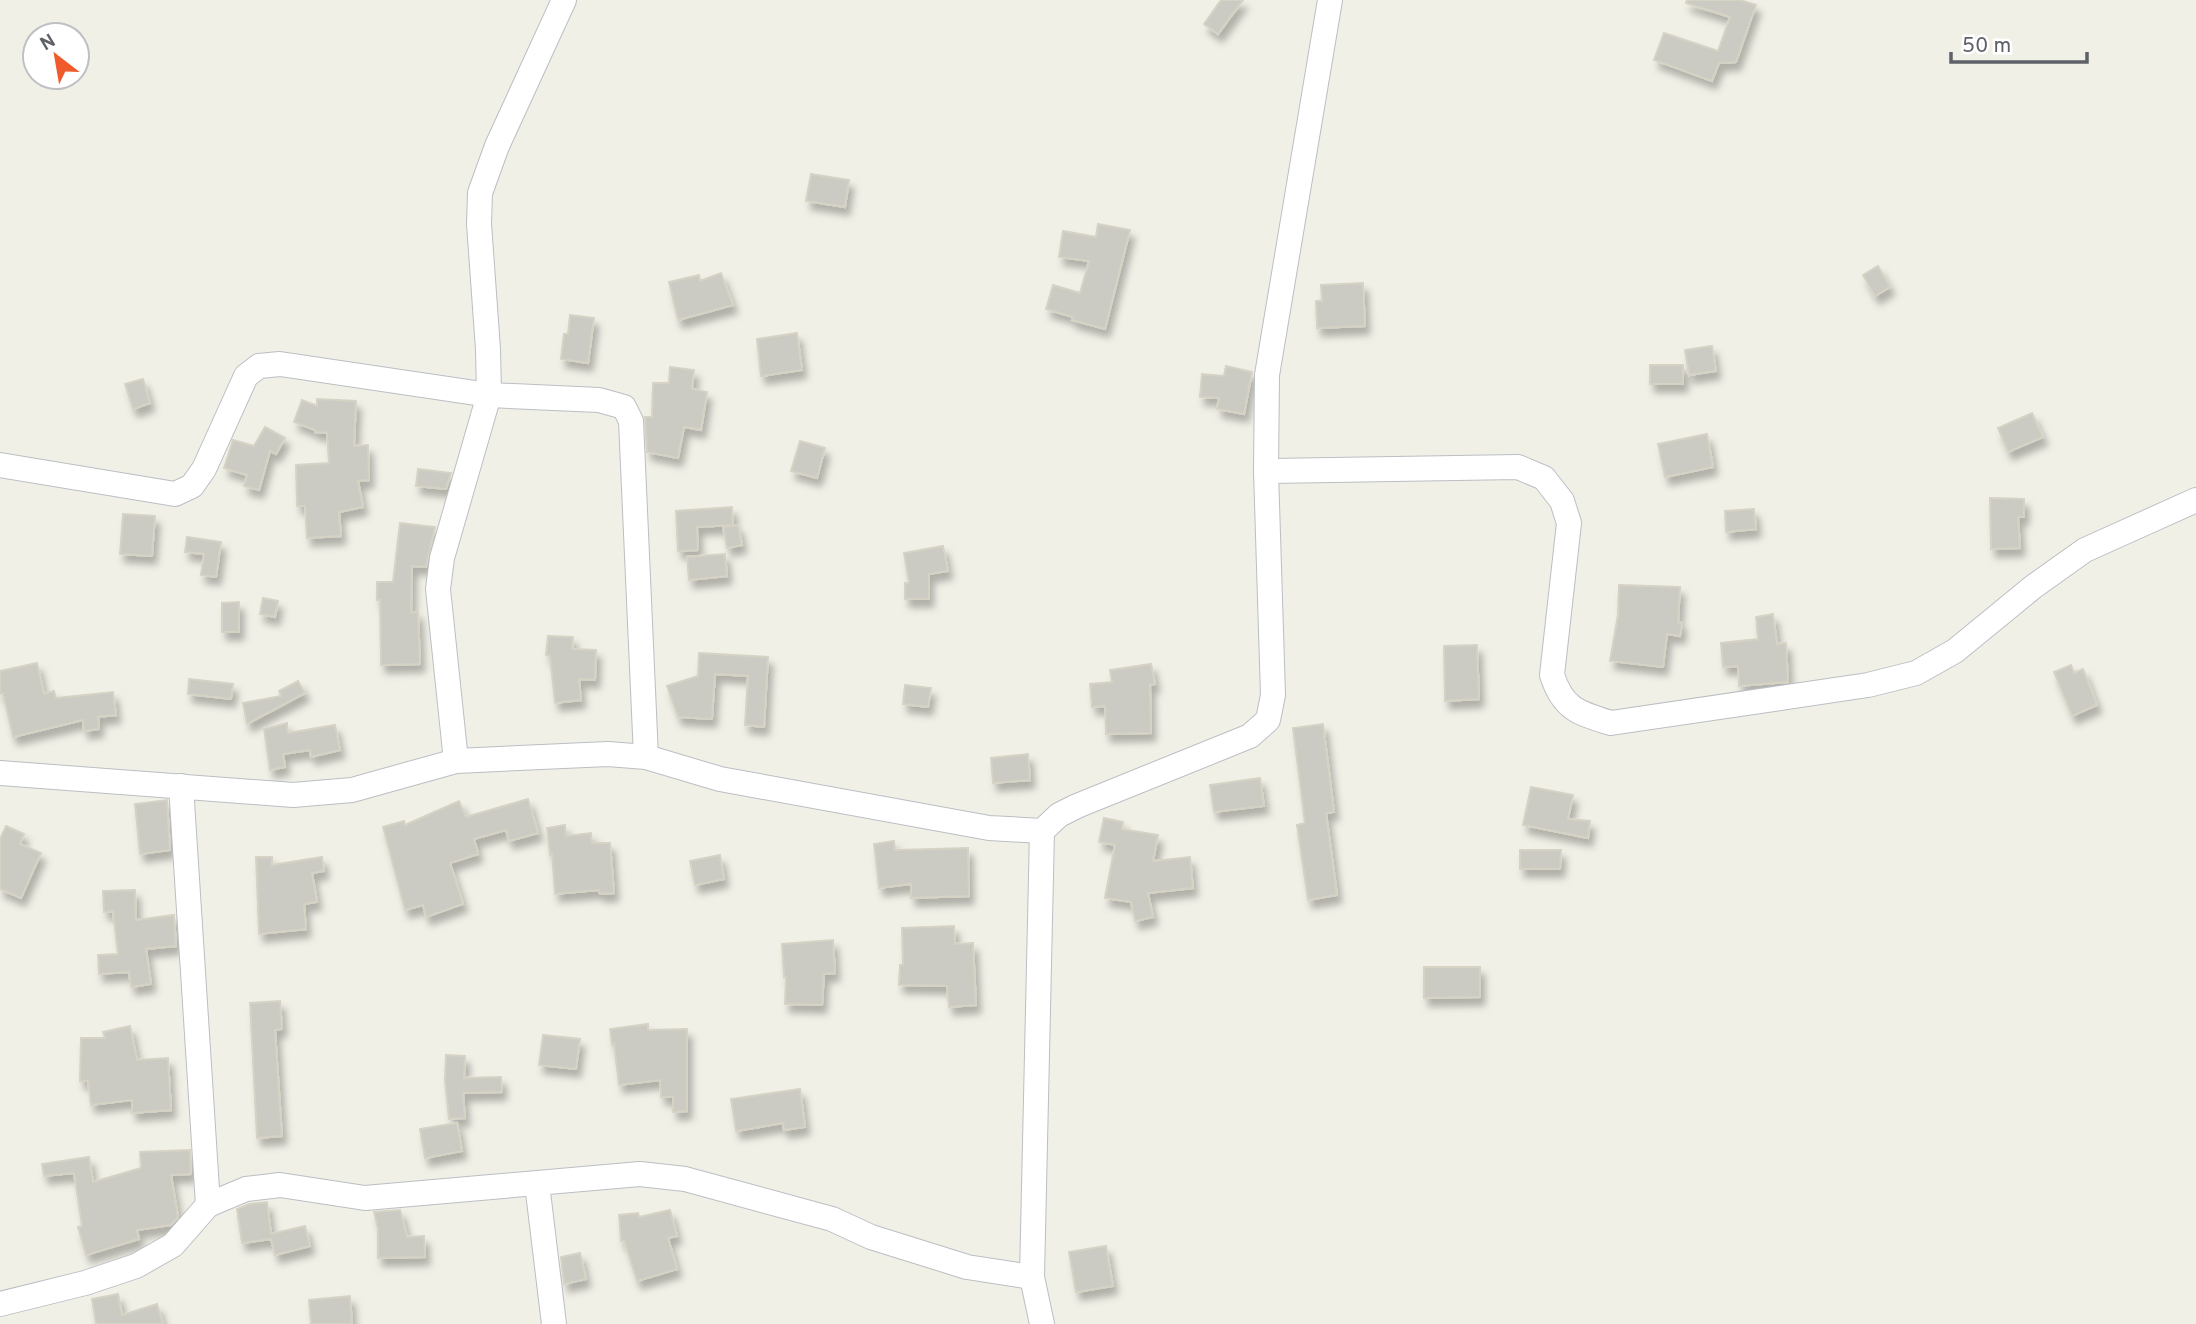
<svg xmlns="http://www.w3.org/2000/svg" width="2196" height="1324" viewBox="0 0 2196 1324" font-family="Overpass,sans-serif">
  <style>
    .building { fill: #cccbc3; stroke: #d6d3c5; stroke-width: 2; filter: url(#shadow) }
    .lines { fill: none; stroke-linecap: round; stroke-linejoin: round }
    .minor-casing { stroke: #bbbec3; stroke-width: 26 }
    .minor { stroke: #fff; stroke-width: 24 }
  </style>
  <defs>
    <filter id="shadow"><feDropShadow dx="4.5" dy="8" stdDeviation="3.5" flood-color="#0004"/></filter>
  </defs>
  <rect width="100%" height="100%" fill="#f1f0e7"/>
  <g class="building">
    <polygon points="1221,0 1243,0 1218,34 1204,24"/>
    <polygon points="1687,0 1740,0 1756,5 1736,62 1719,63 1712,81 1654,60 1664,33 1718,51 1730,17 1686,3"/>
    <polygon points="811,174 849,180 845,207 806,201"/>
    <polygon points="1098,224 1130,230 1105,329 1072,320 1073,317 1046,309 1053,285 1080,293 1089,261 1059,257 1063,231 1096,237"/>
    <polygon points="1878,266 1890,287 1875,296 1863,275"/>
    <polygon points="721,273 733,305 678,320 669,282 699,275 700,281"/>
    <polygon points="1363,283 1365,326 1317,328 1316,301 1322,301 1321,285"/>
    <polygon points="570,315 594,318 588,363 561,359 564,334 568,334"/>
    <polygon points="797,333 802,370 761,376 757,339"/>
    <polygon points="1712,346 1716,371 1689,375 1685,350"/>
    <rect x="1650" y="365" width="33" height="19"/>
    <polygon points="1226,366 1252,372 1244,414 1217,409 1219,398 1200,397 1202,374 1224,376"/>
    <polygon points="670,367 694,370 692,389 707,392 701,430 684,427 678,458 647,452 645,417 652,417 653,383 669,383"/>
    <polygon points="143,379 150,403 133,409 125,384"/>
    <polygon points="317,399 356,401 354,446 368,445 369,480 358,481 363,507 339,512 341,536 307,538 305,506 297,506 296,465 329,463 327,433 315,432 315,430 294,422 302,400 317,406"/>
    <polygon points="2032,413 2043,437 2008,452 1998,428"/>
    <polygon points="265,427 285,438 276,454 270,451 259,490 244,486 247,475 224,468 233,440 254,446"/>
    <polygon points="1707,434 1713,467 1665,477 1658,444"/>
    <polygon points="800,441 825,448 817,478 791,471"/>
    <polygon points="418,469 451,473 446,489 416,486"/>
    <polygon points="1990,498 2024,499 2024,517 2018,517 2020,548 1991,549"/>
    <polygon points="732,507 733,525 697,527 698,550 678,551 676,511"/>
    <polygon points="1754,509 1756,529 1726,532 1725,511"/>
    <polygon points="123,514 155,516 152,556 120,554"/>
    <polygon points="400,523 435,527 426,567 412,566 411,613 418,612 420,664 381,665 380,600 377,600 377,582 393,582"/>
    <polygon points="738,525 742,545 727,548 723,527"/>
    <polygon points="187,537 221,542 216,577 201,575 204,554 185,552"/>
    <polygon points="943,546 948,571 929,574 929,599 905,599 905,583 909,583 904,553"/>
    <polygon points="725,554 727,576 689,580 687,557"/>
    <polygon points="1619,585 1680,587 1678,622 1682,623 1680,636 1667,634 1663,667 1610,661 1618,615"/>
    <polygon points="263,598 278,601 275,617 260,614"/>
    <polygon points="239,602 239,632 222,632 222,603"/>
    <polygon points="1773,614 1777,644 1786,643 1788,682 1739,686 1738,666 1723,667 1721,643 1758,639 1756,617"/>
    <polygon points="548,636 573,637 572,649 596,650 595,680 579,679 581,700 555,703 550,656 546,655"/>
    <polygon points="1477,645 1479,699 1445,701 1444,646"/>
    <polygon points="699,653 768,657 764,727 745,725 748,676 715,674 712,719 678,717 667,686 698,676"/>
    <polygon points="37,663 44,694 54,691 56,698 113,692 116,715 98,717 99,729 84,731 83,720 13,737 3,693 0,694 0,671"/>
    <polygon points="1151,664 1155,684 1150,685 1151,733 1106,734 1105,706 1092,707 1090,684 1112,682 1110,670"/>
    <polygon points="2071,665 2074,673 2083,669 2097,705 2072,716 2054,672"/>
    <polygon points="189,679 233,684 231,699 188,694"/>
    <polygon points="298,681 305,693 247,724 243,703 281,696 279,691"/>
    <polygon points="905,685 931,688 928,707 903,704"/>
    <polygon points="287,723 288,733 335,725 340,750 311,757 310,750 283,754 285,767 270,770 264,729"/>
    <polygon points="1323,724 1334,812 1326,813 1337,895 1308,900 1297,825 1305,823 1293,728"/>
    <polygon points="1028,754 1030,780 993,783 991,758"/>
    <polygon points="1260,778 1264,806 1214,812 1210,785"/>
    <polygon points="1531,787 1573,795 1568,819 1590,821 1588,838 1523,825"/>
    <polygon points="528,799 538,833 509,841 506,830 474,839 478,854 450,863 463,904 426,917 423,905 405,910 383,827 404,821 405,825 459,801 466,817"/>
    <polygon points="167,800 170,850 140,854 135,804"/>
    <polygon points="1104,818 1123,822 1122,829 1158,835 1153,861 1190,857 1193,888 1148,893 1153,917 1135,921 1131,902 1105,898 1115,845 1099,842"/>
    <polygon points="565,825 566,836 591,833 592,843 610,843 614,893 600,894 599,890 555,894 552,854 550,855 547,828"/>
    <polygon points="6,826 24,834 20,844 41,853 21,898 0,889 0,839"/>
    <polygon points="894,841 895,850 968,848 969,896 911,898 911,884 879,888 874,844"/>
    <polygon points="1520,850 1561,850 1560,869 1520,869"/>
    <polygon points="720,855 724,879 695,885 690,861"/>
    <polygon points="256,857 272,857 272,865 322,857 324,871 312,873 317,902 304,904 306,929 259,934"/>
    <polygon points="135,890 136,920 174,915 176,946 146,949 151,984 131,987 129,972 99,974 98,955 118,954 113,911 104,912 103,891"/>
    <polygon points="954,926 955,944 973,943 976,1005 949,1007 947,986 899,985 900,965 903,965 902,928"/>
    <polygon points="833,940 835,973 824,974 822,1005 785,1004 786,977 784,977 782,944"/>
    <polygon points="1424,967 1480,967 1480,997 1424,998"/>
    <polygon points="280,1001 282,1029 275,1030 282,1136 257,1138 250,1003"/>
    <polygon points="648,1024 648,1030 687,1029 687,1111 673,1112 673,1097 661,1097 660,1080 619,1085 614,1044 612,1045 610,1029"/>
    <polygon points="130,1026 137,1060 168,1058 171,1110 132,1113 132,1100 91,1105 88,1081 80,1081 81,1038 105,1038 103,1032"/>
    <polygon points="543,1035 580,1039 576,1069 539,1065"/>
    <polygon points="446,1055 465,1056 464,1078 501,1077 502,1092 463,1093 465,1118 449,1119 445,1080"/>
    <polygon points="800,1089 805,1127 784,1130 783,1123 736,1131 731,1099"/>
    <polygon points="457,1123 462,1151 425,1158 420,1129"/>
    <polygon points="190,1150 191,1174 171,1175 178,1217 171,1225 137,1230 139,1239 86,1255 78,1227 82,1226 74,1173 44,1176 42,1164 89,1157 93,1182 141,1168 140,1152"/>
    <polygon points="267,1202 271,1234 305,1226 310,1246 275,1255 271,1239 242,1243 237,1209 249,1204"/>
    <polygon points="400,1210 407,1237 424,1236 425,1257 378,1258 378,1229 374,1212"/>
    <polygon points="670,1210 677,1236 668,1238 677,1269 637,1281 624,1240 621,1241 619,1215 638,1213 639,1217"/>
    <polygon points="1106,1246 1113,1286 1076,1292 1069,1252"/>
    <polygon points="580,1253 586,1279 564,1284 561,1257"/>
    <polygon points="118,1294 122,1315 157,1304 163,1324 96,1324 92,1299"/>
    <polygon points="350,1296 352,1324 311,1324 309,1300"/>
  </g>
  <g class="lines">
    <g class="minor-casing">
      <g id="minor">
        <polyline points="0,465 175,494 192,486 204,469 246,376 259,366 280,364 489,395 599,400 624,407 631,421 646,757"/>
        <path d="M1266,471l252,-4 26,11 18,23 7,22 -17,152c11,34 26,38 59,48l257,-38 48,-12 39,-22 78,-64 52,-37 111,-50"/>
        <polyline points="456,761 438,589 442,558 489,395 488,349 479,224 480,193 497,146 564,0"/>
        <polyline points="0,773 293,795 352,790 456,761 608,754 646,757 720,779 989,828 1042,831 1059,815 1077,806 1250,736 1268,720 1273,695 1266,471 1267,375 1330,0"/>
        <polyline points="181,786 208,1205"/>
        <polyline points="1042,831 1032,1277 1042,1324"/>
        <polyline points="537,1184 554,1324"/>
        <polyline points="0,1304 85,1283 136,1266 173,1245 208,1205 246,1189 280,1185 365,1198 640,1174 685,1179 832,1219 871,1237 967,1267 1032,1277"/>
      </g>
    </g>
    <use href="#minor" class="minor"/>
  </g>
  <g transform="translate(56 56) rotate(329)"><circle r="33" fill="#ffffff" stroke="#bfc0c3" stroke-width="2"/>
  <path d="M0-5L12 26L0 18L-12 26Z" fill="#f05b2e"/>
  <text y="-10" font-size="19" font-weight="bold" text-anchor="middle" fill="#5e6168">N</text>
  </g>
  <path d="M1951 52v10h136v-10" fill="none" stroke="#5e6168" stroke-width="3.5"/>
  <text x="1962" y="52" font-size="21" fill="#5e6168" stroke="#ffffff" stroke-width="5" paint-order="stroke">50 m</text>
</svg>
